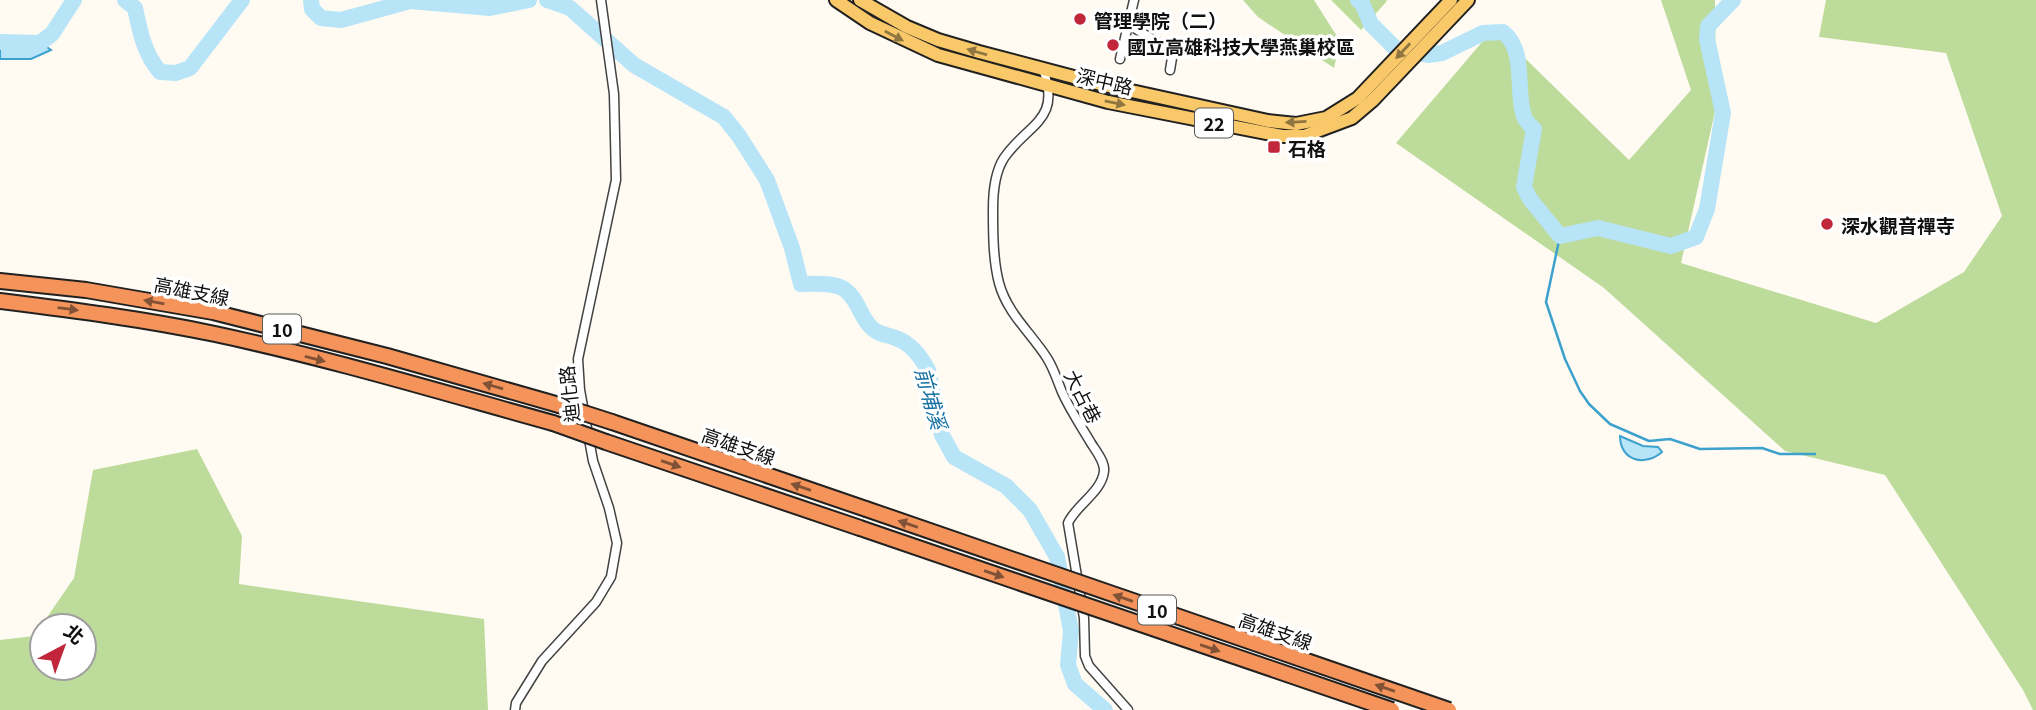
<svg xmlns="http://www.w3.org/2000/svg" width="2036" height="710" viewBox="0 0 2036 710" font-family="Georgia,'Noto Sans TC',serif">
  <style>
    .forest { fill: #bddb9a; fill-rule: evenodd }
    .water { fill: #b7e4f7; stroke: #3da1ce; stroke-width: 2 }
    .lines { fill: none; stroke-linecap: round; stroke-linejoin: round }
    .stream { stroke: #3da1ce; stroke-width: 2.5 }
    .river { stroke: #b7e4f7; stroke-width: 16 }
    .minor-casing { stroke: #434343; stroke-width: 11 }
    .primary-casing { stroke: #212121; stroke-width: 16 }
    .motorway-casing { stroke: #212121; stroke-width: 18 }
    .minor { stroke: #fff; stroke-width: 8 }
    .primary { stroke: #f9c969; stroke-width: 12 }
    .motorway { stroke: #f4945b; stroke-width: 14 }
    .motorway-bridge-casing { stroke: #212121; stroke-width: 18; stroke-linecap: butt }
    .motorway-bridge { stroke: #f4945b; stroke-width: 14 }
    .oneway { fill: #907641 }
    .oneway2 { fill: #825236 }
    .poi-dot { fill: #c1263b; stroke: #fff; stroke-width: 2.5 }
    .labels { text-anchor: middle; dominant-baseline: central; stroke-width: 7; stroke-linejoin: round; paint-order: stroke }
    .shield { fill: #fff; stroke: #585858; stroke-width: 2 }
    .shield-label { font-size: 18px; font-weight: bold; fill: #101010 }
    .poi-label { font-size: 19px; font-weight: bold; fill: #101010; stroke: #fff; text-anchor: start }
    .street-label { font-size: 19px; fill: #101010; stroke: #fff }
    .water-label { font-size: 21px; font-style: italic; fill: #1772a3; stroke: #fff }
  </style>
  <rect width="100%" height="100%" fill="#fffbf3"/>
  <g class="forest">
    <polygon points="1243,0 1314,0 1340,41 1334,68 1258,17"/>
    <polygon points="1331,0 1386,0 1387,1 1361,30"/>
    <polygon points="1661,0 1715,0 1716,107 1681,263 1876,323 1964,272 2002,216 1946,53 1819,37 1826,0 2036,0 2036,710 2033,710 2023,690 1885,475 1785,451 1604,288 1396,143 1494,28 1629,160 1691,90"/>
    <path d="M197,449l45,87 -3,48 245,35 4,91h-488v-70l34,-4 40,-58 19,-108zM42,626h42v42h-42z"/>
  </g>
  <g class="water">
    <polygon points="32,36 51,50 31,59 0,59 0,37"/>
    <path d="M1620,436l23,10 15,1 4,5c-17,15 -42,9 -42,-16z"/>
  </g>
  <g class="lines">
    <polyline class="stream" points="1560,236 1546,302 1565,359 1580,391 1589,404 1610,424 1649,441 1670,439 1700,449 1762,448 1780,454 1815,454"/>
    <g class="river">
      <path d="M125,0l10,8c5,24 9,45 25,64l16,1 14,-5 52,-68"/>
      <polyline points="311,0 312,9 321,18 341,20 410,1 490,8 529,0"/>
      <path d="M547,0l23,8 64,57 90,52 15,19 28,44 25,68 9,36c13,0 32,-2 43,5 13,9 15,24 25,36 8,10 18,9 29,14 13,5 23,18 30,31l14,65 12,22 52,29 24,24 27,47 14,74 -3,34 7,19 30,26"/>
      <path d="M1358,0l4,3 9,21 24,24 33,7 14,-2 41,-20 20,-1c24,19 12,58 21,84 1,5 6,9 10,13l-10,58 6,12 30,37 38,-8 73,18 25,-9 11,-28 16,-96 -16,-74 1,-13 25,-26"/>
      <polyline points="0,42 40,43 52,34 74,0"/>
    </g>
    <g class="minor-casing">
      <g id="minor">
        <polyline points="1128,24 1173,52 1170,70"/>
        <polyline points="1120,59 1134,0"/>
        <path d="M1043,69c19,52 -15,54 -39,89 -9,14 -11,34 -11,51 0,24 0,51 6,74 8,30 32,50 48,75 7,11 10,22 15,34 8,18 19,34 29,51 5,8 14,19 13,28 -2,21 -28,34 -36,52l16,95 1,38 4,10 39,44"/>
        <polyline points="515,710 516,703 542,661 596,602 611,577 617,543 609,508 593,461 580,390 578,359 616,180 614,94 601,0"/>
      </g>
    </g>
    <g class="primary-casing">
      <g id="primary">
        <polyline points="836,0 870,23 938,55 1108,102 1282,136 1304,136 1352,118 1372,101 1468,0"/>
        <polyline points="860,0 907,27 938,40 979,52 1104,85 1268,121 1296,124 1326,118 1358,98 1451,0"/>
      </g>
    </g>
    <g class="motorway-casing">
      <g id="motorway">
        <polyline points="0,281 86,290 213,312 387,356 559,405"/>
        <path d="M0,301c72,9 144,18 215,33 113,24 226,58 338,89"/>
        <polyline points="612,422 866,509"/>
        <polyline points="606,442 860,528"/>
      </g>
    </g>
    <use href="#minor" class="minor"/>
    <use href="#primary" class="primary"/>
    <use href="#motorway" class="motorway"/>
    <g class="motorway-bridge-casing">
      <g id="motorway-bridge">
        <polyline points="559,405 612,422"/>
        <polyline points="553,423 606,442"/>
        <polyline points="866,509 1449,710"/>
        <polyline points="860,528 1392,710"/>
      </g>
    </g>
    <use href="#motorway-bridge" class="motorway-bridge"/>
  </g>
  <defs><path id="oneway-solid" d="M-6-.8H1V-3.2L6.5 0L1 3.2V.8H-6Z" transform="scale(1.75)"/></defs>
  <g class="oneway">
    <use href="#oneway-solid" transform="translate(894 36) rotate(28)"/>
    <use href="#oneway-solid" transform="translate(1403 51) rotate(133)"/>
    <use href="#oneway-solid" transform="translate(977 52) rotate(-164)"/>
    <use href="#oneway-solid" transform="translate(1115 103) rotate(12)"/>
    <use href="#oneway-solid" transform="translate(1296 122) rotate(177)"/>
  </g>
  <g class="oneway2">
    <use href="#oneway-solid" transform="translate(154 302) rotate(-170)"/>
    <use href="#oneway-solid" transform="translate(68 309) rotate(7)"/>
    <use href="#oneway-solid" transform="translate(315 359) rotate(14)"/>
    <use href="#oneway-solid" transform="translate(493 386) rotate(-164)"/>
    <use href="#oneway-solid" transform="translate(671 464) rotate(19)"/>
    <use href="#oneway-solid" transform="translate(801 487) rotate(-161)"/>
    <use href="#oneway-solid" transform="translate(908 524) rotate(-161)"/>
    <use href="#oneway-solid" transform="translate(994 574) rotate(19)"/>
    <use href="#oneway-solid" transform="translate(1123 598) rotate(-161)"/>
    <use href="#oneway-solid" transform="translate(1210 648) rotate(19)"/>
    <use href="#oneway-solid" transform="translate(1385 688) rotate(-161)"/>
  </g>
  <g class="poi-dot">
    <circle cx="1080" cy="19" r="7"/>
    <circle cx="1113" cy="45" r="7"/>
    <rect x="1267" y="140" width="14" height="14" rx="3.5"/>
    <circle cx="1827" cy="224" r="7"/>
  </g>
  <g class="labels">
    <g class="shield">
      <rect x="1195" y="108.5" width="38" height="29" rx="5"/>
      <rect x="263" y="314.5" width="38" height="29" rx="5"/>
      <rect x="1138" y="595.5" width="38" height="29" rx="5"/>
    </g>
    <g class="shield-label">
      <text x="1214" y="123">22</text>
      <text x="282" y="329">10</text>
      <text x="1157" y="610">10</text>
    </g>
    <g class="poi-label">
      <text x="1094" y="19">管理學院（二）</text>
      <text x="1127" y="45">國立高雄科技大學燕巢校區</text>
      <text x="1288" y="147">石格</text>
      <text x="1841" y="224">深水觀音禪寺</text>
    </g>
    <g class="street-label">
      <text transform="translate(1105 80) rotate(13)">深中路</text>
      <text transform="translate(192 290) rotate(11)">高雄支線</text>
      <text transform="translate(568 394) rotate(-96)">迪化路</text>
      <text transform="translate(1084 396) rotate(63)">大占巷</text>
      <text transform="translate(739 445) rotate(19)">高雄支線</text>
      <text transform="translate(1276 630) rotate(19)">高雄支線</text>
    </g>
    <g class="water-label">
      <text transform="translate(932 398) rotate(74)">前埔溪</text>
    </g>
  </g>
  <g transform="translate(63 647) rotate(41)"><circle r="33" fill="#ffffff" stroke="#9f9f9f" stroke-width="2"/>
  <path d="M0-5L12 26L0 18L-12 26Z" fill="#c1263b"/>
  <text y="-10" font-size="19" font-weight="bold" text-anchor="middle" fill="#101010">北</text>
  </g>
</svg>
